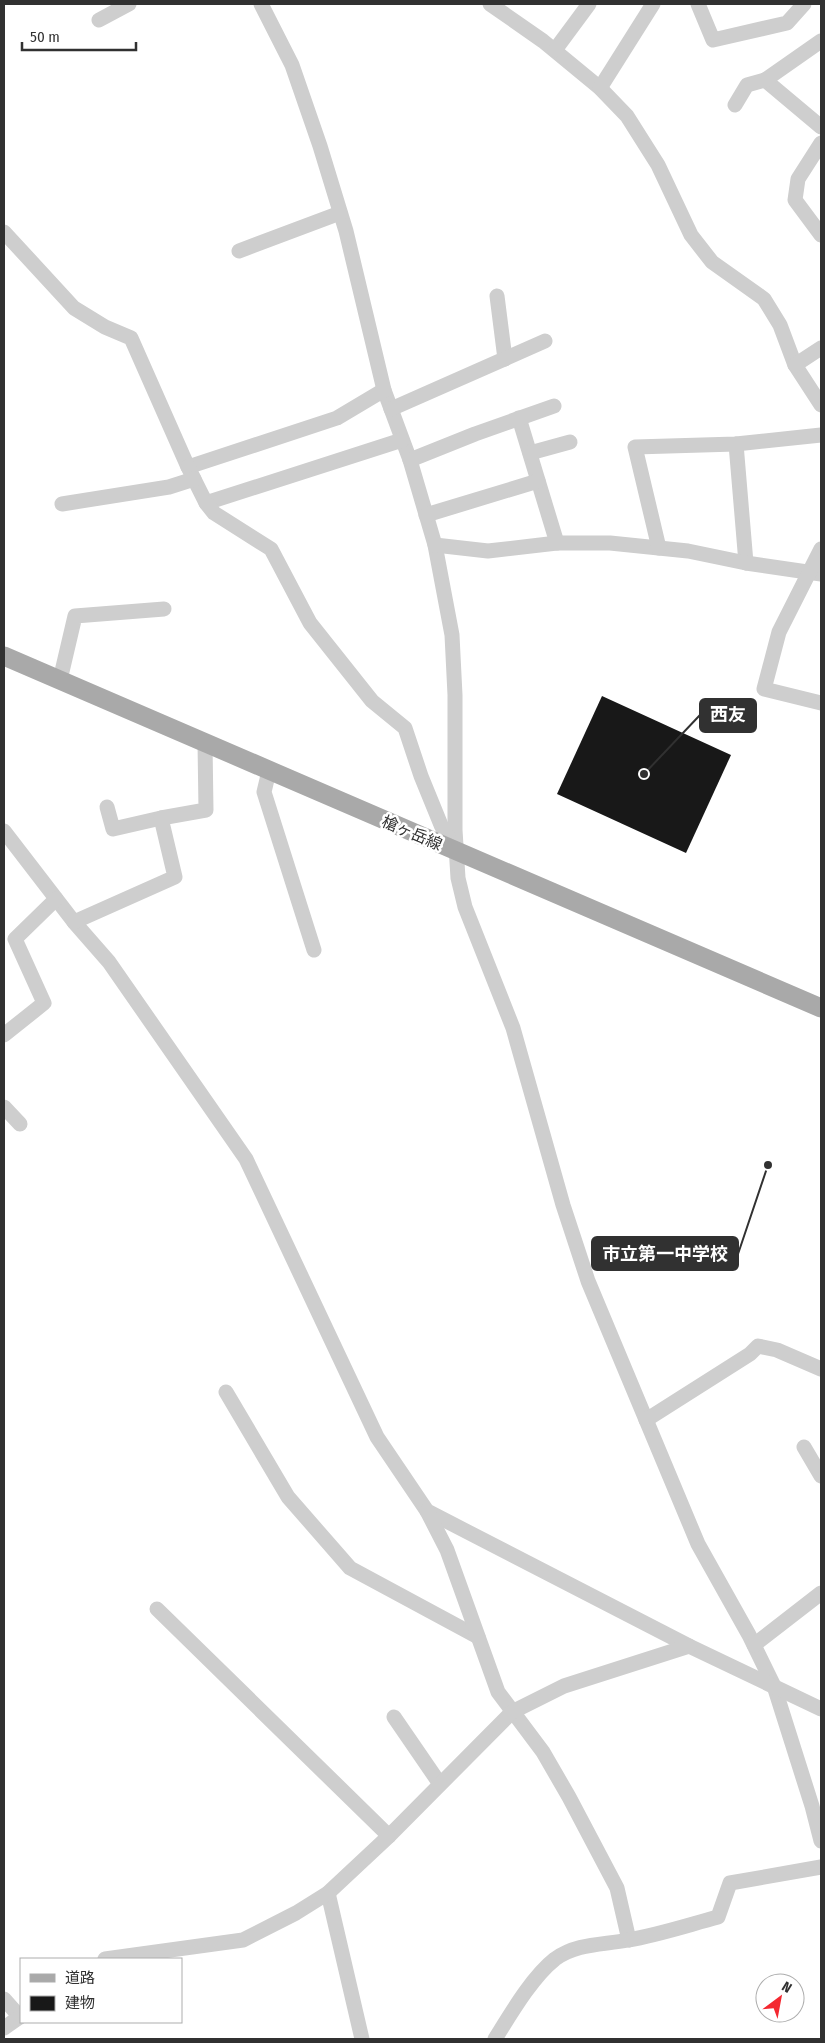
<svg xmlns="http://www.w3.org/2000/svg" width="825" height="2043" viewBox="0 0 825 2043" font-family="'Fira Sans Condensed','Noto Sans JP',sans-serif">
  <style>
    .building { fill: #181818 }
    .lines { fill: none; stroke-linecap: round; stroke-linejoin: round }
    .minor { stroke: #cecece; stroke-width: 15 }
    .major { stroke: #a9a9a9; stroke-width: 19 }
    .labels { text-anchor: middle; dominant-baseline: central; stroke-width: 5; stroke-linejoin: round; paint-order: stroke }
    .street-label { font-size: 16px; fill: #313131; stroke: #fff }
    .leader { fill: none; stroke: #313131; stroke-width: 2 }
    .callout-dot { fill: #313131; stroke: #fff; stroke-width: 2 }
    .callout { fill: #313131; stroke: #313131; stroke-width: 2 }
    .callout-label { font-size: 18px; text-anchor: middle; font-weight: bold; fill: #fff }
  </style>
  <rect width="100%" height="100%" fill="#fff"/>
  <polygon class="building" points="602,696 731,755 686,853 557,794"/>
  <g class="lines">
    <g class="minor">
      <polyline points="261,4 292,65 320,146 346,231 384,390 410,460 435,545 452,635 455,695 455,830 458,878 465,907 513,1028 563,1205 588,1281 698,1544 749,1635 774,1686 812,1806 821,1841"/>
      <polyline points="490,4 543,41 600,88 627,116 658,165 691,235 712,262 764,299 780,325 795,365 821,405"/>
      <polyline points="698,4 713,40 787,23 804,4"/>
      <polyline points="99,20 129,4"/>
      <polyline points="555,50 589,4"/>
      <polyline points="765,80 821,127"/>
      <polyline points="600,88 653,4"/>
      <polyline points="735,105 747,85 765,80 821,41"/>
      <polyline points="821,143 798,179 795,200 821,235"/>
      <polyline points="4,232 74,308 105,327 131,338 188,467 337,418 384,390"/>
      <polyline points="239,251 340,213"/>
      <polyline points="497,296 505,359"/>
      <polyline points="795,365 821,348"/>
      <polyline points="391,409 545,341"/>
      <polyline points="519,418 557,543"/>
      <polyline points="736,444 746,563"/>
      <polyline points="530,453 570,442"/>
      <polyline points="410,460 475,434 554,406"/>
      <polyline points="188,467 206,503 402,440"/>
      <polyline points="206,503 214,513 271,549 310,623 372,701 405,728 421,776 441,825 454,848"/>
      <polyline points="62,504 169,487 194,479"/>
      <polyline points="426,515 538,481"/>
      <polyline points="435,545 488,551 557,543 610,543 688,551 746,563 821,574"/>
      <polyline points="659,548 635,447 736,444 821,435"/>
      <polyline points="821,549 779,632 764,689 821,703"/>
      <polyline points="60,680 75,616 164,609"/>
      <polyline points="269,771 264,792 314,950"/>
      <polyline points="107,807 113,829 161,818"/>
      <polyline points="4,831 74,922 109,962 246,1159 377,1437 427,1511 689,1646 821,1709"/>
      <polyline points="74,922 175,877 161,818 206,810 205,743"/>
      <polyline points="4,1035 44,1003 15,939 56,899"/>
      <polyline points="4,1107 20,1124"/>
      <polyline points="226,1392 288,1497 350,1568 478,1637"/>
      <polyline points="646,1420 750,1354 758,1346 777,1350 821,1369"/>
      <polyline points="804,1447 821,1476"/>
      <polyline points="427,1511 447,1550 498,1692 543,1752 569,1797 617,1888 629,1940"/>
      <polyline points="157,1609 389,1836"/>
      <polyline points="754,1645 821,1593"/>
      <polyline points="394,1717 440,1784"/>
      <polyline points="328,1893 362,2039"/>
      <polyline points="105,1959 243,1940 296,1913 328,1893 389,1836 512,1712 564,1686 689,1646"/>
      <polyline points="4,1999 20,2017"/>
      <polyline points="4,2028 21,2016"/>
      <path d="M495,2039c15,-24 37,-62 60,-80 22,-16 48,-14 73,-19 30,-5 60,-15 90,-23l12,-34 91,-16"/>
    </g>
    <polyline class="major" points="4,656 821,1008"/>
  </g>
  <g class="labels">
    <g class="street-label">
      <text transform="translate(412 833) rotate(23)">槍ヶ岳線</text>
    </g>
  </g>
  <path class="leader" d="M644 774L700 715M768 1165L738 1254"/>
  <g class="callout-dot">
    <circle cx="644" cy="774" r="5"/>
    <circle cx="768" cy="1165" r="5"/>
  </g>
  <g class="callout">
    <rect x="700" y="699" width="56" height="33" rx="5"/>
    <rect x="592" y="1237" width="146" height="33" rx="5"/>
  </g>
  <g class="callout-label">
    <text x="728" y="721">西友</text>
    <text x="665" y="1260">市立第一中学校</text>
  </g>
  <rect width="825" height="2043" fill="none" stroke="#313131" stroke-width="10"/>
  <rect x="20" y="1958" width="162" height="65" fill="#ffffff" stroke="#adadad"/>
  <rect x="30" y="1974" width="25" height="8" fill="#a9a9a9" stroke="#adadad"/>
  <text x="65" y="1983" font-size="15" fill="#313131">道路</text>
  <rect x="30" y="1996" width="25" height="15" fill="#181818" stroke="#adadad"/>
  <text x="65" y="2008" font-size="15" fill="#313131">建物</text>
  <g transform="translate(780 1998) rotate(32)"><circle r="24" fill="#ffffff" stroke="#adadad"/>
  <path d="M0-4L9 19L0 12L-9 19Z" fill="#f42830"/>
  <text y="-8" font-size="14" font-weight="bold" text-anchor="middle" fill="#313131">N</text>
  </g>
  <path d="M22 42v8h114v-8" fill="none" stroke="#313131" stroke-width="2.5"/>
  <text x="30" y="42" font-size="15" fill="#313131" stroke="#ffffff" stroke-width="4" paint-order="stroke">50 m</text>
</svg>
